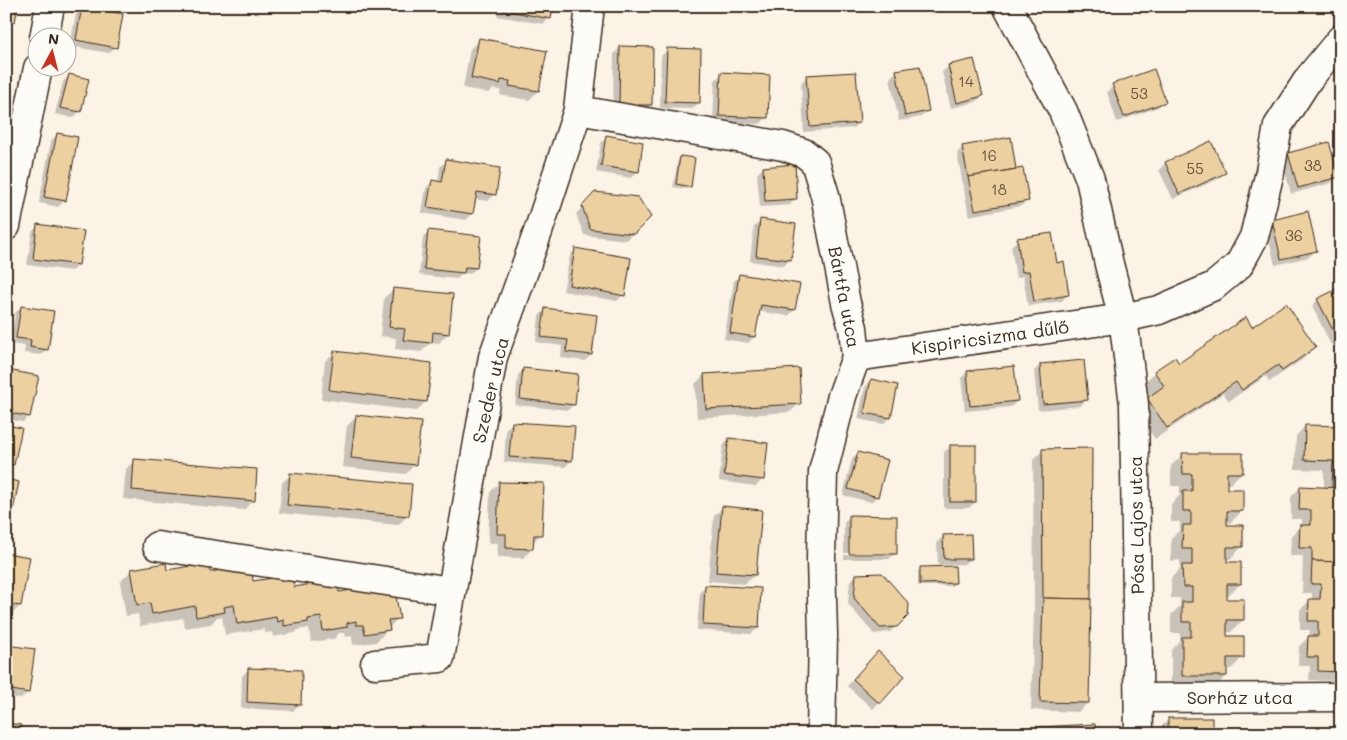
<svg xmlns="http://www.w3.org/2000/svg" width="1347" height="740" viewBox="0 0 1347 740" font-family="Mali,sans-serif">
  <style>
    .shadow { fill: #0003 }
    .building { fill: #edd0a0; stroke: #3b2a1e }
    .lines { fill: none; stroke-linecap: round; stroke-linejoin: round }
    .minor-casing { stroke: #3b2a1e; stroke-width: 31 }
    .minor { stroke: #fdfcf7; stroke-width: 28 }
    .labels { text-anchor: middle; dominant-baseline: central; stroke-width: 4; stroke-linejoin: round; paint-order: stroke }
    .number-label { font-size: 15px; fill: #68543e }
    .street-label { font-size: 18px; fill: #3b2a1e; stroke: #fdfcf7 }
  </style>
  <rect width="100%" height="100%" fill="#faf3e6"/>
  <filter id="ink" filterUnits="userSpaceOnUse"><feTurbulence type="fractalNoise" baseFrequency=".02" numOctaves="2"/><feDisplacementMap in="SourceGraphic" scale="10" xChannelSelector="R" yChannelSelector="G"/><feConvolveMatrix kernelMatrix="1 2 1 2 8 2 1 2 1" color-interpolation-filters="sRGB"/></filter>
  <g filter="url(#ink)">
    <g class="shadow">
      <polygon points="6,6 14,21 7,27 6,27"/>
      <polygon points="499,6 552,6 550,18 543,24 497,16"/>
      <polygon points="82,8 115,47 109,53 70,46 76,14"/>
      <polygon points="479,40 538,91 529,100 500,95 501,90 493,89 489,93 463,88 470,49"/>
      <polygon points="620,47 651,105 644,111 613,110 614,54"/>
      <polygon points="667,50 699,102 692,109 660,108 661,56"/>
      <polygon points="949,66 982,96 976,102 951,108 942,72"/>
      <polygon points="919,67 928,111 921,117 899,121 890,78 896,72"/>
      <polygon points="722,74 768,76 766,118 760,124 713,122 715,80"/>
      <polygon points="69,75 87,80 79,112 73,118 55,114 63,82"/>
      <polygon points="807,76 859,122 853,128 804,132 801,83"/>
      <polygon points="1113,86 1164,101 1158,107 1117,122 1107,92"/>
      <polygon points="57,134 65,200 58,207 39,203 51,141"/>
      <polygon points="607,137 637,172 631,178 596,172 601,143"/>
      <polygon points="1010,139 1015,170 1028,200 1021,206 969,216 957,153 963,147"/>
      <polygon points="1210,143 1224,172 1218,179 1173,199 1159,170 1165,163"/>
      <polygon points="1288,154 1338,177 1331,183 1291,194 1282,160"/>
      <polygon points="680,157 690,186 687,189 673,187 678,160"/>
      <polygon points="447,161 494,195 488,201 474,199 472,214 466,220 422,213 426,188 432,182 438,182 440,167"/>
      <polygon points="763,168 796,198 790,205 760,207 757,174"/>
      <polygon points="595,193 649,217 626,240 584,235 576,214"/>
      <polygon points="1341,205 1341,242 1334,211"/>
      <polygon points="761,221 790,259 784,266 750,261 754,227"/>
      <polygon points="1272,221 1315,251 1309,257 1275,265 1266,227"/>
      <polygon points="38,226 78,265 72,271 27,265 32,232"/>
      <polygon points="429,231 476,268 470,274 463,273 457,279 419,275 423,237"/>
      <polygon points="1017,240 1068,294 1062,301 1028,306 1023,276 1016,278 1011,246"/>
      <polygon points="576,249 623,295 617,301 563,291 570,256"/>
      <polygon points="740,275 798,285 794,310 788,316 758,311 754,337 748,343 724,339 734,281"/>
      <polygon points="1341,288 1341,341 1331,345 1312,306 1318,300"/>
      <polygon points="394,289 448,333 439,343 431,342 421,352 395,349 396,338 380,336 384,298"/>
      <polygon points="21,307 47,349 41,355 24,353 25,346 10,344 15,313"/>
      <polygon points="545,310 591,355 585,361 561,358 562,346 536,342 539,316"/>
      <polygon points="1315,347 1303,359 1269,382 1266,376 1229,401 1223,393 1155,439 1136,411 1151,397 1143,384 1155,372 1179,365"/>
      <polygon points="335,352 426,401 417,411 321,399 325,361"/>
      <polygon points="1040,365 1086,400 1080,406 1038,410 1034,371"/>
      <polygon points="524,369 574,404 568,410 515,405 518,375"/>
      <polygon points="9,371 29,416 23,422 6,419 6,374"/>
      <polygon points="967,372 1017,401 1011,407 965,411 961,378"/>
      <polygon points="704,375 800,403 790,412 697,418 695,384"/>
      <polygon points="871,381 890,418 883,424 858,419 865,387"/>
      <polygon points="356,417 415,464 406,474 342,467 347,426"/>
      <polygon points="1341,417 1341,681 1309,680 1310,666 1298,666 1299,646 1309,637 1310,630 1300,630 1300,610 1309,601 1312,601 1312,593 1302,593 1303,556 1290,556 1291,536 1300,526 1302,526 1302,519 1291,519 1291,497 1300,488 1324,488 1324,470 1295,469 1296,436 1305,426 1336,427 1336,422"/>
      <polygon points="512,423 571,461 565,467 504,462 506,429"/>
      <polygon points="6,426 13,464 7,471 6,470"/>
      <polygon points="729,439 763,479 756,486 719,481 723,446"/>
      <polygon points="951,446 975,502 969,508 944,508 944,452"/>
      <polygon points="1042,451 1088,703 1078,712 1031,710 1034,608 1033,460"/>
      <polygon points="858,453 877,496 871,502 843,495 852,459"/>
      <polygon points="1183,454 1242,472 1230,484 1226,484 1226,490 1242,511 1230,523 1226,523 1226,526 1242,547 1230,559 1226,559 1226,563 1240,584 1228,596 1226,596 1226,600 1243,620 1231,632 1226,632 1226,637 1243,657 1231,669 1226,669 1226,676 1214,688 1171,688 1171,650 1180,641 1180,633 1171,633 1171,615 1180,606 1180,598 1171,598 1171,578 1180,569 1180,560 1171,561 1171,538 1180,530 1180,522 1171,522 1171,504 1180,495 1180,486 1171,486 1171,466"/>
      <polygon points="135,460 253,500 244,510 123,499 126,469"/>
      <polygon points="291,474 408,515 398,525 279,513 282,483"/>
      <polygon points="499,483 540,535 532,543 532,549 523,558 497,557 498,543 488,543 490,492"/>
      <polygon points="723,507 755,575 745,584 708,581 714,516"/>
      <polygon points="850,517 896,553 889,559 844,559 844,555 891,555 891,552 844,553 844,523"/>
      <polygon points="944,536 971,558 964,564 938,565 937,542"/>
      <polygon points="6,554 20,606 14,612 6,611"/>
      <polygon points="921,568 955,583 952,586 918,586 918,571"/>
      <polygon points="132,570 209,574 252,582 293,588 338,593 376,595 398,618 376,642 353,645 352,636 345,637 344,633 339,633 334,639 311,642 309,628 298,630 295,633 273,637 272,632 265,633 264,629 225,635 222,617 217,617 211,624 185,628 183,618 140,626 138,614 126,616 120,582"/>
      <polygon points="856,575 907,616 890,632 874,634 848,604 850,581"/>
      <polygon points="706,586 758,628 751,634 697,630 700,592"/>
      <polygon points="6,646 28,692 21,699 6,696"/>
      <polygon points="872,659 903,676 873,709 847,686"/>
      <polygon points="249,669 299,704 293,711 241,708 242,676"/>
      <polygon points="1168,720 1211,734 1162,734 1162,726"/>
    </g>
    <g class="building">
      <polygon points="6,6 18,6 15,22 6,20"/>
      <polygon points="82,6 123,14 117,48 76,40"/>
      <polygon points="503,6 553,6 551,19 503,10"/>
      <polygon points="479,38 547,51 539,91 509,86 510,81 501,80 500,84 471,78"/>
      <polygon points="620,46 653,47 652,105 619,105"/>
      <polygon points="667,48 701,49 700,103 665,102"/>
      <polygon points="974,59 983,96 957,103 948,65"/>
      <polygon points="920,66 929,111 905,116 896,70"/>
      <polygon points="1154,69 1166,102 1124,117 1112,84"/>
      <polygon points="721,72 770,75 768,118 719,116"/>
      <polygon points="856,72 860,123 810,127 806,75"/>
      <polygon points="69,74 89,79 81,112 60,108"/>
      <polygon points="57,133 78,137 66,201 44,197"/>
      <polygon points="606,135 643,142 639,172 601,166"/>
      <polygon points="1011,137 1016,169 968,177 962,146"/>
      <polygon points="1211,141 1226,173 1179,194 1165,162"/>
      <polygon points="1329,142 1339,177 1298,188 1288,153"/>
      <polygon points="680,156 695,158 691,187 676,184"/>
      <polygon points="446,159 500,168 496,195 477,192 473,214 427,207 432,180 442,182"/>
      <polygon points="795,164 797,199 765,201 763,167"/>
      <polygon points="1023,168 1029,201 975,210 968,177"/>
      <polygon points="595,192 638,197 651,217 634,234 590,229 582,206"/>
      <polygon points="1308,211 1317,251 1281,259 1272,220"/>
      <polygon points="760,219 796,224 791,260 756,256"/>
      <polygon points="37,224 84,231 79,265 33,259"/>
      <polygon points="428,230 481,236 477,268 465,267 464,273 424,269"/>
      <polygon points="1052,233 1057,263 1064,261 1069,295 1034,301 1029,271 1022,272 1017,238"/>
      <polygon points="575,248 631,258 625,296 569,285"/>
      <polygon points="739,274 800,284 795,310 761,305 755,337 730,333"/>
      <polygon points="1341,287 1341,338 1338,340 1317,299"/>
      <polygon points="393,288 453,294 449,334 433,332 432,343 403,340 405,329 389,327"/>
      <polygon points="1286,303 1316,347 1282,371 1278,365 1242,390 1236,382 1167,428 1147,398 1164,386 1154,371 1175,357 1179,363 1246,317 1252,327"/>
      <polygon points="21,306 54,311 48,350 30,347 31,340 16,338"/>
      <polygon points="545,308 597,315 592,355 566,352 568,340 541,337"/>
      <polygon points="334,351 432,363 427,402 329,390"/>
      <polygon points="1084,360 1088,400 1043,404 1040,364"/>
      <polygon points="1014,366 1018,401 970,406 967,371"/>
      <polygon points="523,368 578,374 575,405 520,399"/>
      <polygon points="799,368 801,404 706,409 704,374"/>
      <polygon points="8,370 39,376 30,417 6,412 6,379"/>
      <polygon points="871,379 898,385 891,418 864,413"/>
      <polygon points="356,415 421,422 416,465 351,458"/>
      <polygon points="512,422 575,426 572,461 509,457"/>
      <polygon points="6,425 22,428 14,465 6,463"/>
      <polygon points="1305,425 1341,426 1341,488 1332,487 1333,461 1304,460"/>
      <polygon points="729,438 768,443 764,480 724,475"/>
      <rect x="950" y="445" width="26" height="57"/>
      <polygon points="1092,448 1091,599 1043,598 1042,449"/>
      <polygon points="858,452 888,460 878,497 848,489"/>
      <polygon points="1182,453 1243,453 1243,473 1227,473 1227,489 1243,489 1243,511 1227,511 1227,525 1243,525 1243,547 1227,547 1227,562 1241,562 1241,584 1227,584 1227,599 1244,599 1244,620 1227,620 1227,636 1244,636 1244,658 1227,658 1227,676 1182,676 1182,637 1191,637 1191,622 1182,622 1182,602 1192,602 1192,587 1183,587 1182,565 1192,565 1192,549 1182,549 1183,525 1191,525 1191,511 1183,511 1183,491 1192,491 1192,474 1183,474"/>
      <polygon points="134,459 257,469 255,501 132,490"/>
      <polygon points="290,473 412,484 409,516 287,505"/>
      <polygon points="6,479 19,482 9,529 6,529"/>
      <polygon points="499,482 544,483 542,535 534,535 533,549 506,548 506,534 497,534"/>
      <polygon points="1300,486 1341,488 1341,562 1312,561 1312,548 1299,548 1300,525 1311,525 1311,510 1299,510"/>
      <polygon points="722,506 762,510 756,575 716,572"/>
      <polygon points="849,515 897,516 897,554 849,554"/>
      <polygon points="971,534 972,559 944,559 943,535"/>
      <polygon points="6,553 30,557 21,606 6,604"/>
      <polygon points="1312,561 1341,562 1341,672 1318,671 1318,657 1307,657 1308,636 1318,636 1318,621 1308,621 1309,599 1320,599 1321,584 1311,584"/>
      <polygon points="166,563 167,570 209,563 210,572 251,565 253,581 292,575 294,587 337,580 339,592 376,586 377,594 395,591 400,619 388,620 390,630 365,634 363,625 356,625 356,621 347,623 347,627 323,631 321,617 308,619 308,622 284,626 284,620 277,622 276,617 237,624 234,605 224,607 225,612 196,617 195,606 152,614 150,603 137,605 131,569"/>
      <polygon points="955,566 956,583 920,584 920,567"/>
      <polygon points="882,573 909,604 908,616 897,627 880,628 854,598 856,574"/>
      <polygon points="705,585 761,588 759,628 703,625"/>
      <polygon points="1043,598 1091,599 1089,703 1040,702"/>
      <polygon points="6,645 35,649 29,693 6,689"/>
      <polygon points="878,651 905,676 880,704 853,679"/>
      <polygon points="248,668 302,670 301,705 247,702"/>
      <rect x="1168" y="718" width="44" height="16"/>
      <polygon points="6,723 21,725 20,734 6,734"/>
      <polygon points="1095,724 1095,734 1020,734 1020,728"/>
    </g>
    <g class="lines">
      <g class="minor-casing">
        <g id="minor">
          <polyline points="44,38 50,6"/>
          <polyline points="578,110 783,146 804,153 815,162 825,195 846,303 853,328 856,357 842,396 823,472 821,559 823,635 821,734"/>
          <polyline points="6,226 38,68"/>
          <polyline points="856,357 1123,318 1109,264 1090,179 1063,111 1007,6"/>
          <polyline points="157,546 451,591"/>
          <polyline points="375,664 440,658 493,357 539,229 578,110 590,6"/>
          <polyline points="1139,698 1341,697"/>
          <polyline points="1139,734 1134,404 1123,318 1159,310 1214,286 1239,265 1254,237 1270,172 1278,126 1309,78 1341,39"/>
        </g>
      </g>
      <use href="#minor" class="minor"/>
    </g>
  </g>
  <g class="labels">
    <g class="number-label">
      <text x="966" y="81">14</text>
      <text x="1139" y="93">53</text>
      <text x="989" y="155">16</text>
      <text x="1313" y="165">38</text>
      <text x="1195" y="168">55</text>
      <text x="999" y="189">18</text>
      <text x="1294" y="235">36</text>
    </g>
    <g class="street-label">
      <text transform="translate(845 297) rotate(79)">Bártfa utca</text>
      <text transform="translate(990 337) rotate(-8)">Kispiricsizma dűlő</text>
      <text transform="translate(490 390) rotate(-77)">Szeder utca</text>
      <text transform="translate(1136 525) rotate(-91)">Pósa Lajos utca</text>
      <text x="1240" y="697">Sorház utca</text>
    </g>
  </g>
  <rect width="1347" height="740" fill="none" stroke="#fdfcf7" stroke-width="25"/>
  <rect x="12" y="12" width="1322" height="715" fill="none" stroke="#3b2a1e" stroke-width="2" filter="url(#ink)"/>
  <g transform="translate(52 52) rotate(7)"><circle r="24" fill="#fdfcf7" stroke="#afa8a0"/>
  <path d="M0-4L9 19L0 12L-9 19Z" fill="#c8321e"/>
  <text y="-8" font-size="14" font-weight="bold" text-anchor="middle" fill="#3b2a1e">N</text>
  </g>
</svg>
